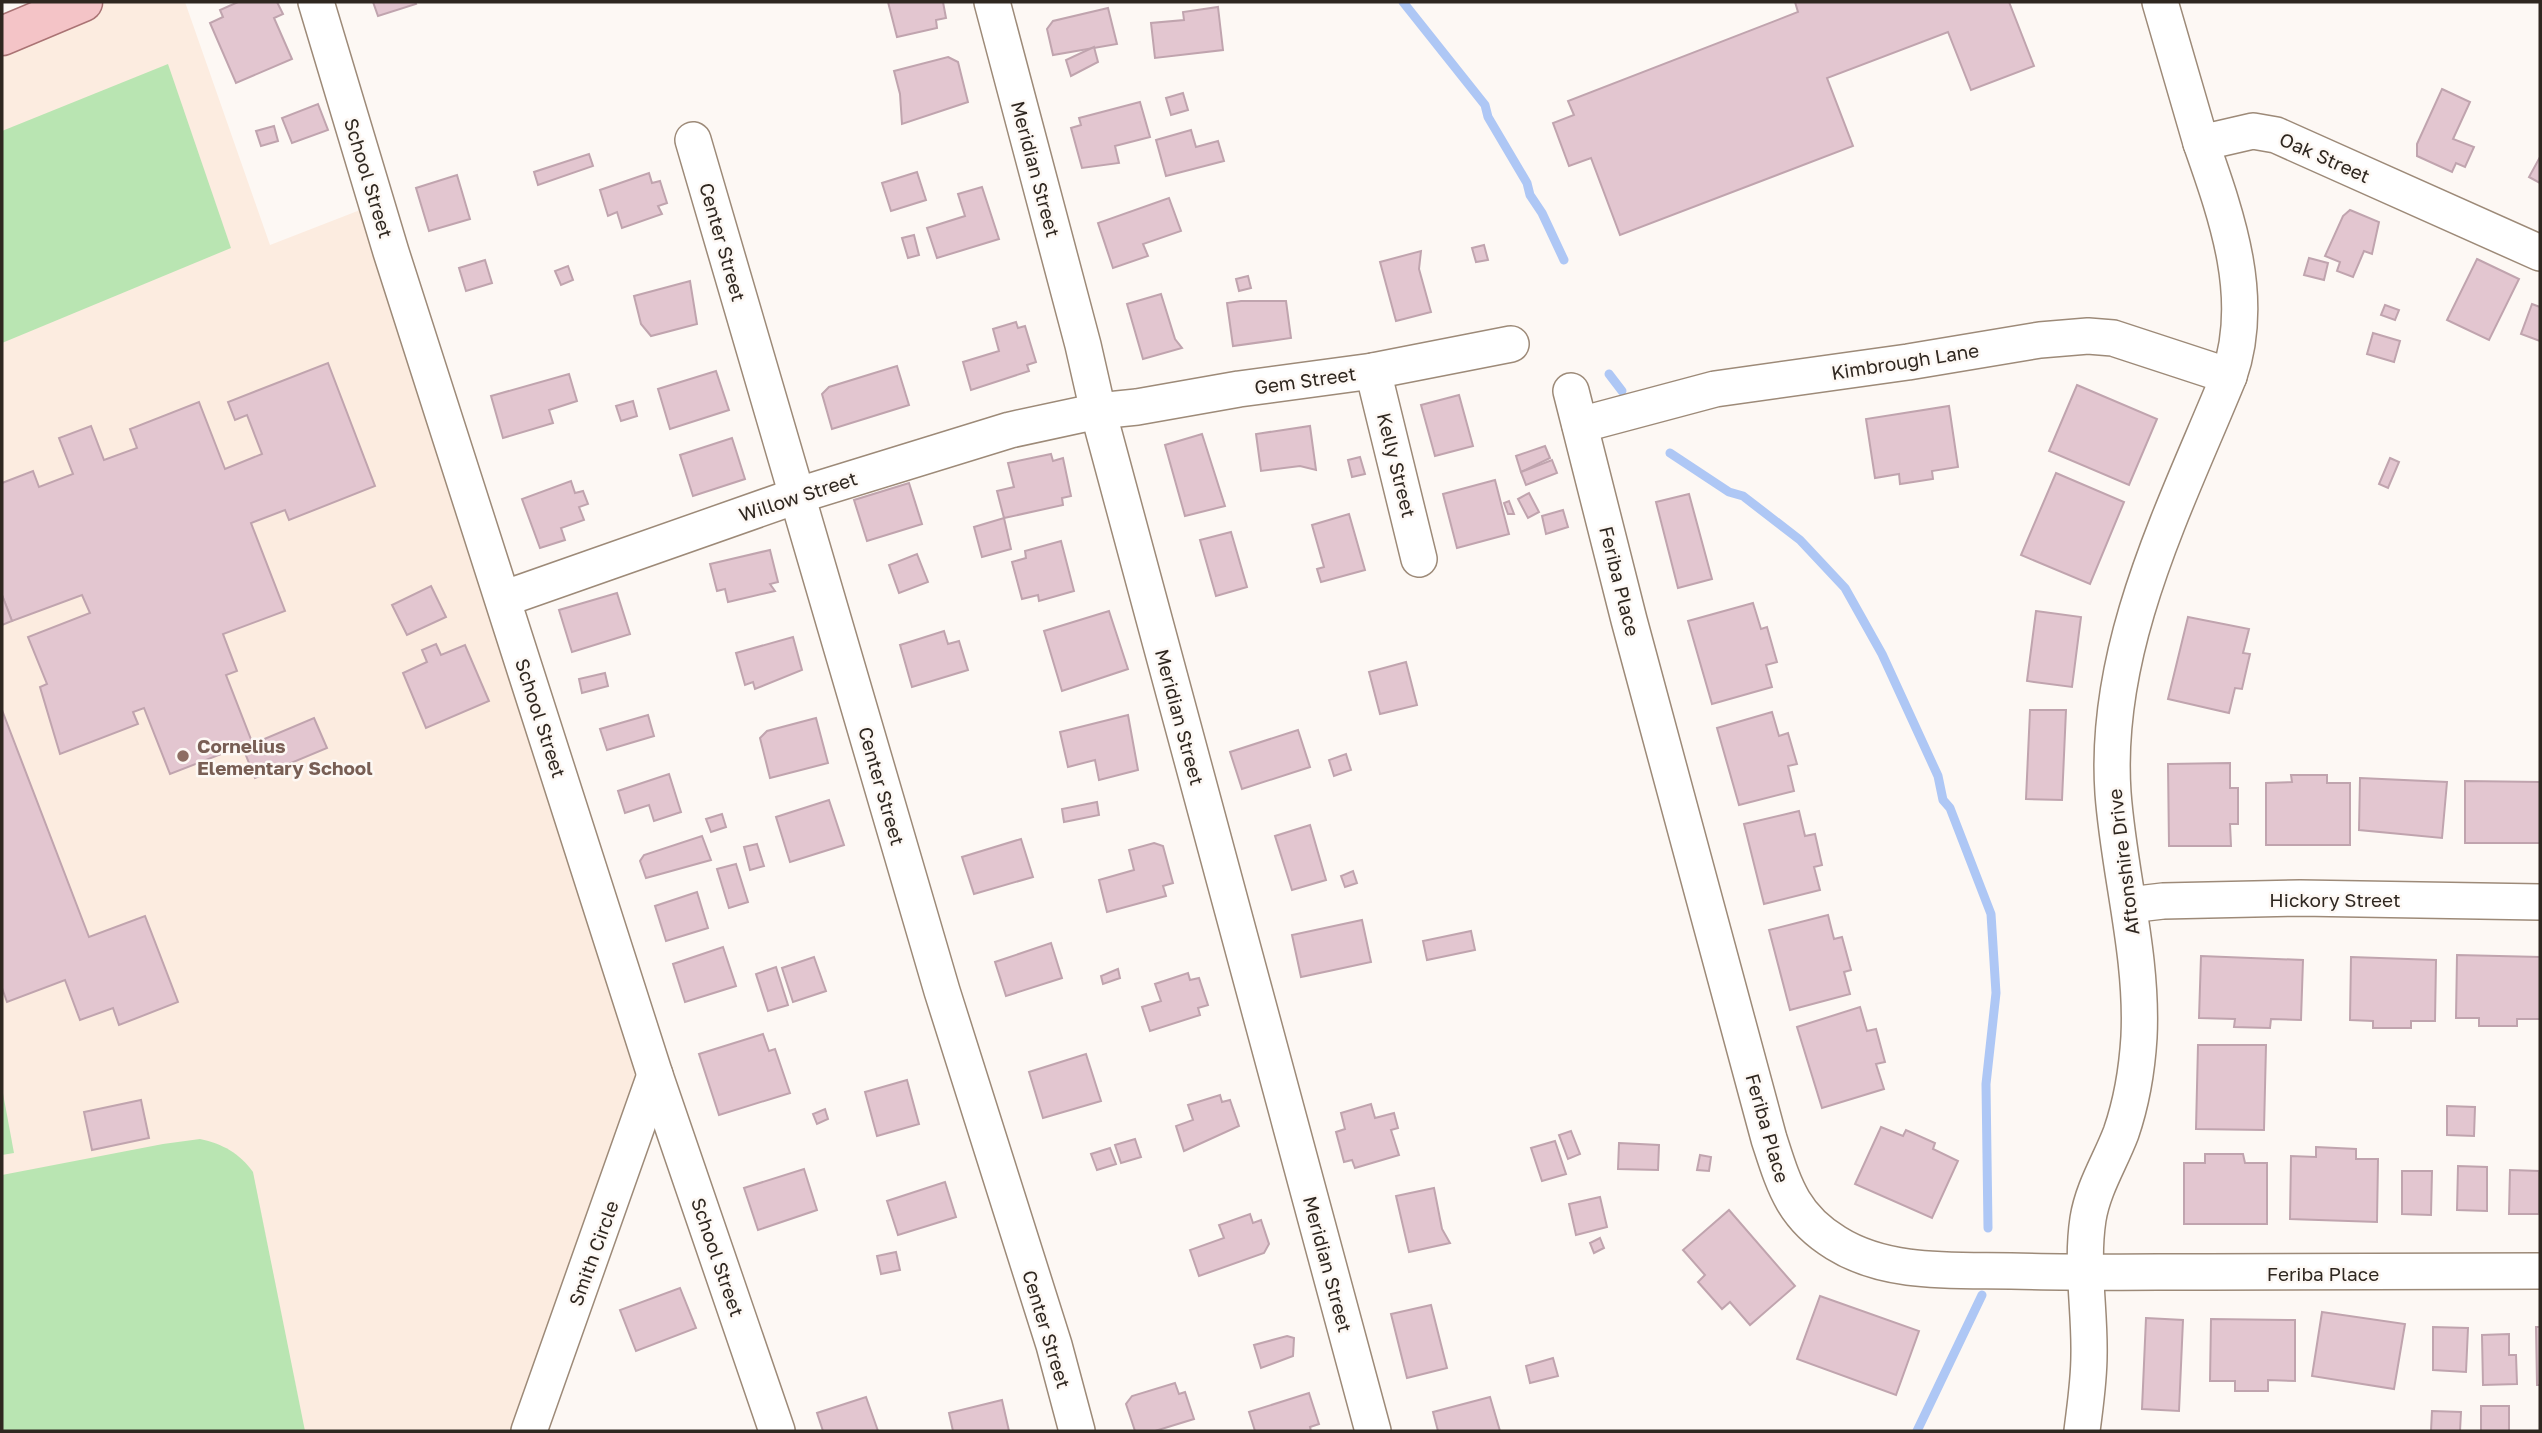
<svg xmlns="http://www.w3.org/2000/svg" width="2542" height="1433" viewBox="0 0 2542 1433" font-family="'Golos Text',sans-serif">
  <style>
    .education { fill: #fcece0 }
    .green { fill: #b9e5b2 }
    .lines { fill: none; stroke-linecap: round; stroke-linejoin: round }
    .stream { stroke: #aec7f5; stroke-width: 9 }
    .building { fill: #e3c6d0; stroke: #c0a4ae; stroke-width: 2 }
    .minor-casing { stroke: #9d8a78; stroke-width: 38 }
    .major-casing { stroke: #aa7374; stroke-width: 41 }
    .minor { stroke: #fff; stroke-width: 35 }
    .major { stroke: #f4c4c7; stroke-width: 38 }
    .education-dot { fill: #8d6e63; stroke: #fdf8f4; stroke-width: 2.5 }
    .labels { text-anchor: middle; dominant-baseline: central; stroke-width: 5; stroke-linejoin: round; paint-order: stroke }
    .street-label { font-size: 19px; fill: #2f2720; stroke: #fdf8f4 }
    .education-label { font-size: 19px; font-weight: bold; fill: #785e54; stroke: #fdf8f4; text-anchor: start }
  </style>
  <rect width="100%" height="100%" fill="#fdf8f4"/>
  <polygon class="education" points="96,2 185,2 270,245 373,205 650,1076 524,1431 2,1431 2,42"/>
  <g class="green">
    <polygon points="168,64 231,248 2,343 2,131"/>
    <polygon points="2,1088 14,1153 2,1155"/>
    <path d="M200,1139c23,5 39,14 53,33l52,259h-303v-256l161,-31z"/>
  </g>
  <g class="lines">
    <g class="stream">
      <polyline points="1403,2 1485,105 1488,117 1527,183 1530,195 1542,213 1564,260"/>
      <polyline points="1609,374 1622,391"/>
      <polyline points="1670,453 1729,492 1743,496 1800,540 1845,588 1882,654 1938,776 1943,800 1950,808 1991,914 1996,993 1986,1084 1988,1228"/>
      <polyline points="1917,1431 1982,1295"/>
    </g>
  </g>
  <g class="building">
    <polygon points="238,2 277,2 283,14 274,18 292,59 236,83 210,23 223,17 220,10"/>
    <polygon points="373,2 415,2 416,4 378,16"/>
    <polygon points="888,2 943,2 946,18 936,20 937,28 897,37"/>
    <polygon points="1795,2 2009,2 2034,66 1971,90 1948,32 1827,78 1853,146 1620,235 1591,158 1569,166 1553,123 1574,115 1568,101 1798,12"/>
    <polygon points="1218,7 1223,50 1155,58 1151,23 1184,20 1183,12"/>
    <polygon points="1108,8 1117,44 1053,55 1047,29 1053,21"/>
    <polygon points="1094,47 1098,62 1071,76 1066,60"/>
    <polygon points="948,57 958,62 968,102 902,124 900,94 894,71"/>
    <polygon points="2442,89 2470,102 2453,139 2474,147 2465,167 2456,163 2452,172 2417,156 2417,144"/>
    <polygon points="1183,93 1188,110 1171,115 1166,98"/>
    <polygon points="1140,102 1150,137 1115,146 1119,163 1082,168 1071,128 1081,125 1079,118"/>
    <polygon points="318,104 328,130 292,143 282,118"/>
    <polygon points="274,126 278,141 261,146 256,131"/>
    <polygon points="1191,130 1196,147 1218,141 1224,161 1166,176 1156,140"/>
    <polygon points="589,154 593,166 538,185 534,172"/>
    <polygon points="2540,157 2540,183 2529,177"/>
    <polygon points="917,172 926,200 891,211 882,183"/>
    <polygon points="649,173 652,183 660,181 667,203 658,206 662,214 622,228 617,212 608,216 600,190"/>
    <polygon points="457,175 470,219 429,231 416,188"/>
    <polygon points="982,187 999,239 937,258 927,228 965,216 958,194"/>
    <polygon points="1169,198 1181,231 1143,244 1148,256 1113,268 1098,223"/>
    <polygon points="2350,210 2379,222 2372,254 2364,251 2353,277 2337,271 2340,262 2325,256 2343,216"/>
    <polygon points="914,235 919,255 908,258 902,238"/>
    <polygon points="1484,245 1488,260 1476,262 1472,248"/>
    <polygon points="1421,251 1419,269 1431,312 1396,321 1380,262"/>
    <polygon points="2309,258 2328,263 2324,280 2304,275"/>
    <polygon points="2477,259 2519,279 2489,340 2447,320"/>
    <polygon points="485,260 492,283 466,291 459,268"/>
    <polygon points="568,266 573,280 561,285 555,271"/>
    <polygon points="1248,276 1251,288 1239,291 1236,279"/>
    <polygon points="690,281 697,324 651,336 641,324 634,296"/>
    <polygon points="1161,294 1175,339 1182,348 1143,359 1127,304"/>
    <polygon points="1241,301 1286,301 1291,338 1233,346 1227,303"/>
    <polygon points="2532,304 2540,307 2540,341 2521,334"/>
    <polygon points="2385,305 2399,310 2395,320 2381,315"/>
    <polygon points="1016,322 1018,328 1025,326 1036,362 1027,365 1029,371 971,390 963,362 999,351 993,329"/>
    <polygon points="2373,333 2400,341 2394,362 2367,354"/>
    <polygon points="328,363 375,486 289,520 285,510 251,523 285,611 223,634 237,671 226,675 252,742 170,774 144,708 133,712 138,724 60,754 40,687 47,684 28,637 90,613 82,595 12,621 2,595 2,483 33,471 39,487 73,474 59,438 91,426 104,460 137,448 130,429 199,402 225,469 262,454 247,415 235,420 228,402"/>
    <polygon points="897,366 909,405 832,429 822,394 829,387"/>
    <polygon points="716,371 729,410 670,429 658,389"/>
    <polygon points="569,374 577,401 549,410 553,423 503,438 491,396"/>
    <polygon points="2077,385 2157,419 2129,485 2049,451"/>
    <polygon points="1459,395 1473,446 1435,456 1421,405"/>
    <polygon points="633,401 637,416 621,421 616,406"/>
    <polygon points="1949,406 1958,467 1932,471 1933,479 1900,484 1899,474 1875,478 1866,419"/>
    <polygon points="1310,426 1316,470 1300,466 1261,471 1256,434"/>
    <polygon points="1202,434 1225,506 1185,516 1165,445"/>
    <polygon points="732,438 745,479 693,496 680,455"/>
    <polygon points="1545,446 1550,458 1521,472 1516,456"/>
    <polygon points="1051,454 1053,461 1063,458 1071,496 1062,498 1063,505 1004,518 997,491 1014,487 1008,463"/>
    <polygon points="1360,457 1365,474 1352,477 1348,460"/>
    <polygon points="2390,458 2399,462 2388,488 2379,484"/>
    <polygon points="1552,460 1557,473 1526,485 1521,472"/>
    <polygon points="2056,473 2124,502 2090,584 2021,555"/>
    <polygon points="1495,480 1509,534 1457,548 1443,494"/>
    <polygon points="571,481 575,493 583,491 588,504 579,507 584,520 561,528 565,540 540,548 522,499"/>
    <polygon points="909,483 922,524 867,541 854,500"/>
    <polygon points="1529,493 1539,512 1528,518 1518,499"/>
    <polygon points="1689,494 1712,579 1678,588 1656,502"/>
    <polygon points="1509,501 1514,514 1508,514 1504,503"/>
    <polygon points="1563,510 1568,527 1546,534 1542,516"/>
    <polygon points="1349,514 1365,570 1321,582 1317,569 1324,567 1312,525"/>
    <polygon points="1004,518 1011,549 982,557 974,527"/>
    <polygon points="1231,532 1247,587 1216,596 1200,540"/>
    <polygon points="1061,541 1074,591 1039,601 1038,595 1022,599 1012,562 1026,558 1025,551"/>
    <polygon points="770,550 778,582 770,584 775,591 728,602 725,589 717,591 710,564"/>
    <polygon points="917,554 928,582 899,593 889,565"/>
    <polygon points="431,586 446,617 407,635 392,605"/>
    <polygon points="617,593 630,634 572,652 559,610"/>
    <polygon points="2,595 12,621 2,625"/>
    <polygon points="1753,603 1761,629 1767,627 1777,662 1766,665 1772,687 1712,704 1688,621"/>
    <polygon points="1109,611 1128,669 1062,691 1044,631"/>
    <polygon points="2036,611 2081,617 2072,687 2027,681"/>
    <polygon points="2188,617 2249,629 2243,653 2250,654 2242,689 2235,688 2229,713 2168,699"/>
    <polygon points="944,631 948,644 959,641 968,670 912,687 900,645"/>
    <polygon points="793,637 802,670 755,689 753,682 745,685 736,653"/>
    <polygon points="436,644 441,655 465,645 489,701 426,728 403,673 427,662 422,650"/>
    <polygon points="1406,662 1417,705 1380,714 1369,672"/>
    <polygon points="605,673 608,686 582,693 579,679"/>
    <polygon points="2,710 89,937 145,916 178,1002 119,1025 113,1008 80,1020 65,980 7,1002 2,988"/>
    <polygon points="2030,710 2066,710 2062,800 2026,799"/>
    <polygon points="1772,712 1779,736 1788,733 1797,764 1788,766 1794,791 1739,805 1717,728"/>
    <polygon points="648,715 654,736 607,750 600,729"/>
    <polygon points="1128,715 1138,770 1099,780 1095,760 1068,767 1060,732"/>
    <polygon points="314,718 327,748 255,778 243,748"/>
    <polygon points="816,718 828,763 770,778 760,738 767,731"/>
    <polygon points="1298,730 1310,767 1242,789 1230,752"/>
    <polygon points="1346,754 1351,770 1334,776 1329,760"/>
    <polygon points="2230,763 2230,788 2238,788 2238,824 2230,824 2231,846 2169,846 2168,764"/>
    <polygon points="669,774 681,812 654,821 649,805 625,813 618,791"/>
    <polygon points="2291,775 2327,775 2327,783 2350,783 2350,845 2266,845 2266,783 2292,782"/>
    <polygon points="2360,778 2447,782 2442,838 2359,830"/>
    <polygon points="2465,781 2540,782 2540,843 2465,843"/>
    <polygon points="829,800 844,845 790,862 776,817"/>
    <polygon points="1097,802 1099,815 1064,822 1062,809"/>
    <polygon points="1799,811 1805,836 1815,834 1822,865 1814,867 1820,890 1764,904 1744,824"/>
    <polygon points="722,814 726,827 711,832 706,819"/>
    <polygon points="1310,825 1326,880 1292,890 1275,836"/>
    <polygon points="702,836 711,860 646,878 640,861 644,855"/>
    <polygon points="1021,839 1033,877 974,894 962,857"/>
    <polygon points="1154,843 1163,846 1173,883 1163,886 1166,896 1107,912 1099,880 1134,870 1129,850"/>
    <polygon points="757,844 764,866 750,870 744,847"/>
    <polygon points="736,864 748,902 729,908 717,869"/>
    <polygon points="1353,871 1357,883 1345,887 1341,876"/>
    <polygon points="697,892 708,928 666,941 655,906"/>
    <polygon points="1828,915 1834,939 1842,937 1851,970 1844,972 1850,994 1790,1010 1769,930"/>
    <polygon points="1362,920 1371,962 1301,977 1292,935"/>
    <polygon points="1471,931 1475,950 1427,960 1423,941"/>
    <polygon points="1051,943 1062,978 1006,996 995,962"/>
    <polygon points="723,947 736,986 685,1002 673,964"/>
    <polygon points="2457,955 2540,957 2540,1019 2517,1019 2517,1026 2479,1026 2479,1018 2456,1018"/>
    <polygon points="2201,956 2303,960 2301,1020 2271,1019 2270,1028 2234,1027 2235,1019 2199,1018"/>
    <polygon points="814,957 826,991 793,1002 782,968"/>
    <polygon points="2351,957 2436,960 2435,1021 2411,1021 2411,1028 2373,1028 2373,1021 2350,1020"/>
    <polygon points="776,967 788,1005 768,1011 756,974"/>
    <polygon points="1118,969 1120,978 1103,984 1101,976"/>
    <polygon points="1188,973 1190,980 1199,978 1208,1005 1198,1008 1200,1015 1150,1031 1142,1007 1161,1001 1155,984"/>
    <polygon points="1860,1007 1867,1031 1876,1029 1885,1062 1876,1064 1884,1089 1822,1108 1797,1027"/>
    <polygon points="763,1034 769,1051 775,1049 790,1093 719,1115 699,1054"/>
    <polygon points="2198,1045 2266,1045 2264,1130 2196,1129"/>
    <polygon points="1086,1054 1101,1101 1043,1118 1029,1072"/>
    <polygon points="907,1080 919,1124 877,1136 865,1092"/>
    <polygon points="1220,1095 1222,1102 1230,1100 1239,1126 1184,1151 1176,1126 1193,1120 1188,1105"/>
    <polygon points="141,1100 149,1138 92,1150 84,1112"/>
    <polygon points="1371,1104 1375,1118 1394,1113 1398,1128 1391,1130 1399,1155 1355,1168 1352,1160 1344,1162 1336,1132 1345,1129 1341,1113"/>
    <polygon points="2447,1106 2475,1107 2474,1136 2447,1135"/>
    <polygon points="825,1109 828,1119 817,1124 813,1114"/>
    <polygon points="1881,1127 1903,1136 1906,1130 1935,1143 1933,1149 1958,1161 1932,1218 1855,1184"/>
    <polygon points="1571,1131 1580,1154 1568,1159 1559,1135"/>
    <polygon points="1135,1139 1141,1157 1121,1163 1115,1145"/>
    <polygon points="1555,1141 1566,1174 1542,1181 1531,1148"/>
    <polygon points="1619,1143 1659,1145 1658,1170 1618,1169"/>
    <polygon points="2316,1147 2356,1149 2356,1159 2378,1159 2377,1222 2290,1219 2291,1156 2316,1157"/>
    <polygon points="1110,1148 1116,1164 1097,1170 1091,1154"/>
    <polygon points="2205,1154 2243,1154 2245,1163 2267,1163 2267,1224 2184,1224 2184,1163 2205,1163"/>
    <polygon points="1700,1155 1711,1157 1709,1171 1697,1170"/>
    <polygon points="2458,1166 2487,1167 2487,1211 2457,1210"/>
    <polygon points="804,1169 817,1210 758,1230 744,1188"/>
    <polygon points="2510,1170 2539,1171 2539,1214 2509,1214"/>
    <polygon points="2402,1171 2432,1171 2431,1215 2402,1214"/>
    <polygon points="945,1182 956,1217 898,1235 887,1201"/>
    <polygon points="1434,1188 1442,1229 1450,1243 1409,1252 1396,1196"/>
    <polygon points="1600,1197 1607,1227 1576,1235 1569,1204"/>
    <polygon points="1729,1210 1795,1286 1750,1325 1730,1302 1722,1309 1698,1282 1705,1275 1683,1250"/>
    <polygon points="1250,1214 1253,1223 1261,1220 1269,1244 1264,1253 1199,1276 1190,1250 1224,1238 1219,1225"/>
    <polygon points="1600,1238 1604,1248 1594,1253 1590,1243"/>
    <polygon points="896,1252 900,1270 881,1274 877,1256"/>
    <polygon points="680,1288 696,1328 636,1351 620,1310"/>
    <polygon points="1820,1296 1919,1331 1896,1395 1797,1359"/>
    <polygon points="1431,1305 1447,1368 1407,1378 1391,1314"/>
    <polygon points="2322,1312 2405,1324 2394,1389 2312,1376"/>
    <polygon points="2146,1318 2183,1320 2179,1411 2142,1409"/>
    <polygon points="2211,1319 2295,1320 2295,1381 2268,1380 2268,1391 2235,1391 2235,1381 2210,1381"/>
    <polygon points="2433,1327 2468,1328 2466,1372 2433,1370"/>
    <polygon points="2536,1327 2540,1327 2540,1385 2537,1385"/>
    <polygon points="2509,1334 2509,1355 2516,1355 2517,1384 2483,1385 2482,1335"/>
    <polygon points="1287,1336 1294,1338 1293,1356 1261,1368 1254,1345"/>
    <polygon points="1553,1358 1558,1376 1530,1383 1526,1366"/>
    <polygon points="1175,1383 1179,1394 1185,1392 1194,1419 1155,1431 1135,1431 1126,1404 1132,1396"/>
    <polygon points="1309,1393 1319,1424 1310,1427 1311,1431 1255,1431 1249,1412"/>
    <polygon points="866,1397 878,1431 823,1431 817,1413"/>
    <polygon points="1490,1397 1500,1431 1438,1431 1433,1412"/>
    <polygon points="1002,1400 1009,1431 953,1431 949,1413"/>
    <rect x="2481" y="1406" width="28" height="25"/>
    <polygon points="2432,1411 2461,1412 2460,1431 2431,1431"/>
  </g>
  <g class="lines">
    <g class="minor-casing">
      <g id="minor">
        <polyline points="316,2 391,252 655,1075 777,1431"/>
        <polyline points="992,2 1083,345 1098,411 1373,1431"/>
        <polyline points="2160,2 2201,143 2253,131 2276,135 2540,253"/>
        <polyline points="693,140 942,991 1054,1345 1077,1431"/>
        <polyline points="1373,371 1419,559"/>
        <path d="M1571,391l58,229 140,519c15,46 23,77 67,104 51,32 117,27 175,28 65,2 131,1 196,1 111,0 222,0 333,-1"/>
        <polyline points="1580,425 1715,389 1908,362 2040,340 2088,336 2113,338 2229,376"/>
        <polyline points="503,599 796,496 1010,430 1098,411 1137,407 1239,389 1373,371 1511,344"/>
        <polyline points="2129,905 2163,901 2300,898 2540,902"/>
        <polyline points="529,1431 655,1075"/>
        <path d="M2082,1431c3,-25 7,-50 7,-76 1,-45 -8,-90 -1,-136 5,-31 22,-57 33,-86 11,-32 16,-63 18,-96 4,-82 -20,-163 -26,-244 -10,-147 62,-285 116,-417 27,-78 -2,-159 -28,-233"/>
      </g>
    </g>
    <g class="major-casing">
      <polyline id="major" points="2,36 83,2"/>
    </g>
    <use href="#minor" class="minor"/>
    <use href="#major" class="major"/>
  </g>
  <circle class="education-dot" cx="183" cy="756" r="7"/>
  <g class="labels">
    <g class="street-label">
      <text transform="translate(2325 157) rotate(24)">Oak Street</text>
      <text transform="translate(1036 169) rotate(75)">Meridian Street</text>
      <text transform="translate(369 178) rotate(73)">School Street</text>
      <text transform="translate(723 242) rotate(74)">Center Street</text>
      <text transform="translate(1905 361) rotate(-9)">Kimbrough Lane</text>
      <text transform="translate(1305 380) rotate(-8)">Gem Street</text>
      <text transform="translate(1397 465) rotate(76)">Kelly Street</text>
      <text transform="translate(798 496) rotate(-18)">Willow Street</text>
      <text transform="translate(1620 581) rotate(76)">Feriba Place</text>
      <text transform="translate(1180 717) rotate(75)">Meridian Street</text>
      <text transform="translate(541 718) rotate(72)">School Street</text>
      <text transform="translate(882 786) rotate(74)">Center Street</text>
      <text transform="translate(2123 862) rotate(-97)">Aftonshire Drive</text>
      <text x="2335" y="899">Hickory Street</text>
      <text transform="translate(1768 1128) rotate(74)">Feriba Place</text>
      <text transform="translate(593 1253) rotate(-70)">Smith Circle</text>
      <text transform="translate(718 1257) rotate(71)">School Street</text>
      <text transform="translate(1328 1264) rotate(75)">Meridian Street</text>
      <text x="2323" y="1273">Feriba Place</text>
      <text transform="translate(1047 1329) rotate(73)">Center Street</text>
    </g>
    <g class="education-label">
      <text x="197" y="745">Cornelius<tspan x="197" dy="22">Elementary School</tspan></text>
    </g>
  </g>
  <rect width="2542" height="1433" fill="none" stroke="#2f2720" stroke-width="7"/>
</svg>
